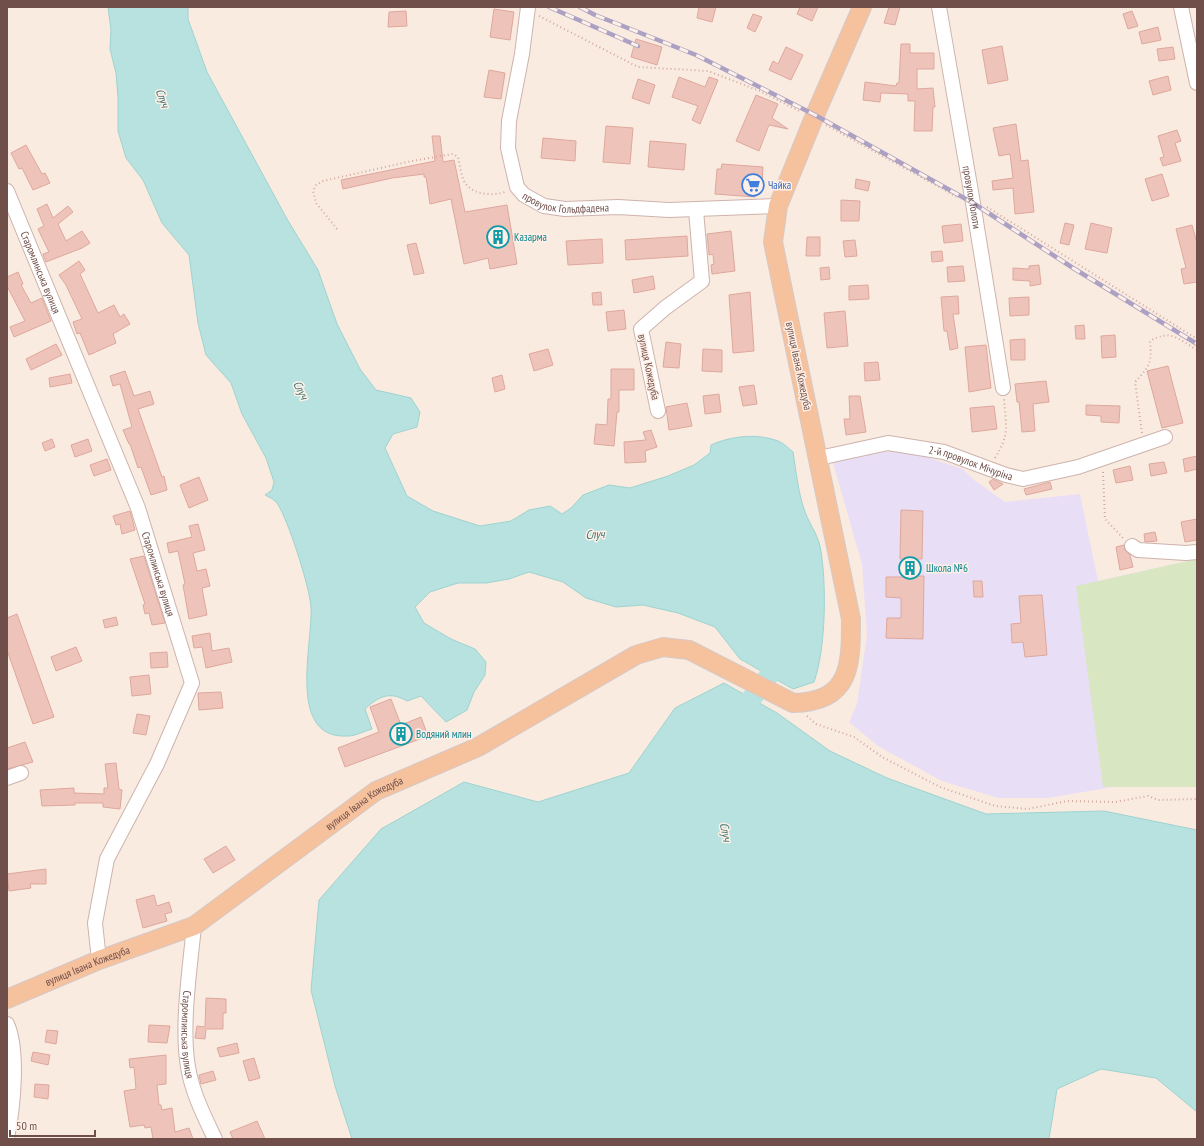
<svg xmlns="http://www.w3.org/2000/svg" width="1204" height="1146" viewBox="0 0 1204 1146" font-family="'PT Sans Narrow',sans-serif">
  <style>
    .education { fill: #e8def6 }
    .green { fill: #d8e6c1 }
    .water { fill: #b7e2df; stroke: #9ed3d0 }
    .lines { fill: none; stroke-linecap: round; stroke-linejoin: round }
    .river { stroke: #b7e2df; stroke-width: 20 }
    .building { fill: #eec4ba; stroke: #dfa79c }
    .minor-casing { stroke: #cdb3ac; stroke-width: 16 }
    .major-casing { stroke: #d4cac9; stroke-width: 20 }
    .path { stroke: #d2a79e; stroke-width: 2; stroke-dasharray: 1 3; stroke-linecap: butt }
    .minor { stroke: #fff; stroke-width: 14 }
    .major { stroke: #f6c19d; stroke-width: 18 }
    .rail-casing { stroke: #aca1c2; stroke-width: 4.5 }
    .rail { stroke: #fef0e7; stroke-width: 3; stroke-dasharray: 9; stroke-linecap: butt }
    .labels { text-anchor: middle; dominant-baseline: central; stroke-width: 3; stroke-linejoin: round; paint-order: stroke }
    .shop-label { font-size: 11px; fill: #366cbe; stroke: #fef0e7; text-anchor: start }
    .street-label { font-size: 11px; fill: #704f4a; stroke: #fef0e7 }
    .culture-label { font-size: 11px; fill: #0d838f; stroke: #fef0e7; text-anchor: start }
    .water-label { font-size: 12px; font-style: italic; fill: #3f7572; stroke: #fef0e7 }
  </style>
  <rect width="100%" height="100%" fill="#faebe1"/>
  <polygon class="education" points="889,451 923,456 963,469 974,480 1005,502 1080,494 1098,581 1197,559 1197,787 1113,787 1048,798 998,798 942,781 878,746 849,722 857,704 867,635 862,564 833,463"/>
  <polygon class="green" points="1197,559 1197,787 1103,787 1076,586"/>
  <g class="water">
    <path d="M108,7h80v12l19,53 80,147 31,51 19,54 23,45 16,21 35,8 9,14 -3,15 -24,7 -8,14 22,48 26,15 47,15 31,-5 18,-11 21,-4 12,8 9,-6 12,-13 26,-10 21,3 38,-12 26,-11 16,-12 1,-8c20,-9 46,-12 67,-4 6,2 11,8 15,11 3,19 5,39 11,57 4,13 13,24 16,37 7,35 6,103 -6,136l-21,7 -53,-30 -25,-32 -37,-14 -35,-8 -27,2 -30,-9 -23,-16 -34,-10 -20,7 -23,4h-28l-28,9 -15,15 9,16 27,16 24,10 11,13 -1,13 -11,17 -7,18 -21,12 -25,-26 -14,5c-17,-10 -28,-5 -42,8l7,20c-8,2 -16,7 -24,7 -62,4 -35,-91 -37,-129 -1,-19 -23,-88 -34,-104 -2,-3 -8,-6 -12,-8l7,-5 2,-8 -8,-24 -24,-44 -11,-31 -25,-28 -8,-32 -9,-68 -27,-32 -19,-43 -17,-22 -8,-27v-34l-2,-24 -6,-24 1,-19z"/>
    <polygon points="724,683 777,713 830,751 887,778 986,814 1104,811 1197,830 1197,1112 1156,1078 1101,1069 1057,1089 1049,1139 352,1139 335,1086 311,990 319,900 381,829 464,782 538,802 629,773 675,708"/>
  </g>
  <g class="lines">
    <polyline class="river" points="734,720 767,679 781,650"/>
  </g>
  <g class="building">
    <polygon points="699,7 716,7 712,22 697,18"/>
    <polygon points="800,7 818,7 812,21 797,14"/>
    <polygon points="889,7 900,7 895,25 884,23"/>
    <polygon points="494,9 514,12 510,40 490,37"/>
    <polygon points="406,11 407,26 388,27 389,12"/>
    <polygon points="1132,11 1138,26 1128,29 1123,14"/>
    <polygon points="753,14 762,17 755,32 747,28"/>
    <polygon points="1158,27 1161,40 1142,44 1139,32"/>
    <polygon points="636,39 662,47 657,65 631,57"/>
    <polygon points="901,44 910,44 910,53 934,53 934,69 917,69 917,89 933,88 935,107 933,107 932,131 914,131 915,101 908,101 908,94 881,93 880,102 863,100 865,82 896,86 897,83 899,83"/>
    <polygon points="1002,46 1008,80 988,84 982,50"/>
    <polygon points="786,47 803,55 791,80 769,70 773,61 778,64"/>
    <polygon points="1173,47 1175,59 1159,61 1157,49"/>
    <polygon points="489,70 505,73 501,99 484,97"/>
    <polygon points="1168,76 1171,90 1153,95 1149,81"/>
    <polygon points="679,77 705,87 709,77 718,80 700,124 692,120 698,106 672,97"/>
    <polygon points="638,79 655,85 649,104 632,98"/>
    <polygon points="756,95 778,104 772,118 788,129 769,125 759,151 736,141"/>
    <polygon points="1016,124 1021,161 1028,160 1034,212 1015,214 1013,188 993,190 992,181 1013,178 1010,154 999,156 993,128"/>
    <polygon points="606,126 633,128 630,164 603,162"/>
    <polygon points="1177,130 1181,141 1175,143 1181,161 1163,166 1160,158 1164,157 1158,136"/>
    <polygon points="432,136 440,136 443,162 454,160 465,212 507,205 517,264 490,269 488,258 464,264 451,199 430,204 426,177 424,177 424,174 392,178 343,189 341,180 435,161"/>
    <polygon points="543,138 576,141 575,161 541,158"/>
    <polygon points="650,141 686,144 684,170 648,167"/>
    <polygon points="26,145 42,174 45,173 50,183 33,190 22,168 19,169 11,153"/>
    <polygon points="722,164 763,167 762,181 756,181 755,197 715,194 717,169 721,169"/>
    <polygon points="1162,174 1169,196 1152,201 1145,179"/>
    <polygon points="856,179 870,182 868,191 855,188"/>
    <polygon points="841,200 860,201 859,221 841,221"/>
    <polygon points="47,204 53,218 68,206 73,212 58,224 66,241 82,231 90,243 82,248 46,262 43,254 49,252 38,229 44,226 37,209"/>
    <polygon points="1065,223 1074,225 1069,245 1060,243"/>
    <polygon points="1091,223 1112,228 1107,253 1085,249"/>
    <polygon points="961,224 963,241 944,243 942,226"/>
    <polygon points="1192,225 1197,243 1197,282 1184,284 1181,269 1186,268 1176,229"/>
    <polygon points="731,231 735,271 712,274 711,265 714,264 713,254 709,255 707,234"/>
    <polygon points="687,236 688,256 626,260 625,240"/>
    <polygon points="807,237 820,237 820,256 806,256"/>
    <polygon points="602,239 603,263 568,265 566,241"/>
    <polygon points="855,240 857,256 845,257 843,241"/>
    <polygon points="416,243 424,273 414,275 407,245"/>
    <polygon points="942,251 943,261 932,262 931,252"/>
    <polygon points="79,261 85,270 80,274 98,313 114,305 120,317 124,314 130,324 113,334 116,343 89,355 80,333 77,334 73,322 82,319 66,285 59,275"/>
    <polygon points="1039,265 1041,284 1030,286 1030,281 1013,280 1013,268 1029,269 1029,266"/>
    <polygon points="963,266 965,281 948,282 947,267"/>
    <polygon points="829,267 830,279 821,280 820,268"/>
    <polygon points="18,272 23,284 21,285 31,303 42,298 51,321 14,337 10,327 25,321 7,286 7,277"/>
    <polygon points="653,276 655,289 634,293 632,280"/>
    <polygon points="868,285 869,299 849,300 849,286"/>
    <polygon points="601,292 602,305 593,305 592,293"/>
    <polygon points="750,292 754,351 733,353 729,295"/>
    <polygon points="958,296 959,314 953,314 958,348 950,350 947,331 944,331 941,297"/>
    <polygon points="1029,297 1029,315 1010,316 1009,298"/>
    <polygon points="624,310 626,329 608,331 606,312"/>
    <polygon points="845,311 848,346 827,348 824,313"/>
    <polygon points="1084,325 1085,339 1076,339 1075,326"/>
    <polygon points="1115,335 1116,357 1102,358 1101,336"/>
    <polygon points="1025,339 1025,360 1011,360 1010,340"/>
    <polygon points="666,342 681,344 679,368 663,367"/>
    <polygon points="56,344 62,355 31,370 26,359"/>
    <polygon points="986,345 991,388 969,392 965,347"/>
    <polygon points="548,349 553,365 534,371 529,354"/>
    <polygon points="703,349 722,350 722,372 702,371"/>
    <polygon points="878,362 880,380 865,381 864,363"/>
    <polygon points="1168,366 1183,423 1162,428 1147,371"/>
    <polygon points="611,369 634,369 634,390 619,390 619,412 617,412 614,446 594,444 596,424 607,425 608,399 611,399"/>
    <polygon points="125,371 134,396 150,391 154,404 138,409 162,477 164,476 167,490 151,495 141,467 138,468 130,444 129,444 123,430 132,427 120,384 113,386 110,376"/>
    <polygon points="70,374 72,383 50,387 49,378"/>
    <polygon points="502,375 505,389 495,392 492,378"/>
    <polygon points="1046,381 1049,402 1033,404 1035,431 1022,432 1019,402 1017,402 1015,384"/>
    <polygon points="754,385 757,404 743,406 739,387"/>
    <polygon points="719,394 721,412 705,414 703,396"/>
    <polygon points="849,396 860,396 866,432 846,435 844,419 850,419"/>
    <polygon points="687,403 692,426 669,430 666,407"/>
    <polygon points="1086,405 1120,406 1119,423 1101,422 1101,416 1086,415"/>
    <polygon points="994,406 997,429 972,432 970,408"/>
    <polygon points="651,430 657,447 645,451 646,462 625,463 624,442 646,440 643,432"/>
    <polygon points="52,439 55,447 45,451 42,443"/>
    <polygon points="88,439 92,451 75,457 71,445"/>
    <polygon points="1197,456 1197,469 1185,472 1183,459"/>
    <polygon points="107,459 111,470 94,476 90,465"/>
    <polygon points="1164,462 1167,473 1151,476 1149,464"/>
    <polygon points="1130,466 1133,480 1116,483 1113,470"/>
    <polygon points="199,477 208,500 189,508 180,485"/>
    <polygon points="993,479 1003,484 994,490 989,482"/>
    <polygon points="1050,482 1052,489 1026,495 1024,489"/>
    <polygon points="901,510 923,511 922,559 915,559 914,576 924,576 923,639 886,638 887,618 901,618 901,598 886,597 886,577 905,577 906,559 900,559"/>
    <polygon points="130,511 135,530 122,534 120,524 116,525 113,516"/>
    <polygon points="1197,519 1197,540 1185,542 1181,522"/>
    <polygon points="198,524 205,550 193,553 197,571 206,569 210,586 202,588 207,615 189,619 183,585 185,584 178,551 169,553 167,543 192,537 189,526"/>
    <polygon points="1155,532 1157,541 1145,542 1144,534"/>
    <polygon points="1124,545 1125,550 1130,555 1133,567 1120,570 1116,547"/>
    <polygon points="144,556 165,623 152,625 149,613 145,614 143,605 145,604 130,559"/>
    <polygon points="973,581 982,581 983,597 974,597"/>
    <polygon points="1042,595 1047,655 1025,657 1023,642 1012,643 1011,624 1021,623 1019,596"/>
    <polygon points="17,614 54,717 33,724 7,650 7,618"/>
    <polygon points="116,617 118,625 105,628 103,620"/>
    <polygon points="210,633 212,651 229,648 232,662 206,668 202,647 194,648 192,636"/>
    <polygon points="76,647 82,661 56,671 51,657"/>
    <polygon points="167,652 168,667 151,668 150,653"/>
    <polygon points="149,675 151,694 132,696 130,677"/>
    <polygon points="221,692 223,708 199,710 198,693"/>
    <polygon points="391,699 401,725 421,717 428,736 345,767 338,748 379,732 370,707"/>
    <polygon points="137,714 150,716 146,735 133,733"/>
    <polygon points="25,742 33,762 7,769 7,748"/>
    <polygon points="116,763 119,789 122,790 120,809 103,807 103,803 75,803 75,805 42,806 40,790 74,788 74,793 104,794 104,788 108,788 105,764"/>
    <polygon points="226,846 235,860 213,873 204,859"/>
    <polygon points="46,869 46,884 30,884 31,888 9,891 7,874"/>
    <polygon points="154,895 157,906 169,902 172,912 165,914 167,921 143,928 136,900"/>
    <polygon points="206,998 226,999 226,1013 223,1013 223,1029 206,1029 205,1039 195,1038 197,1026 205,1027"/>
    <polygon points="149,1025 170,1026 167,1043 148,1042"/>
    <polygon points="47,1030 58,1031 56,1044 45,1042"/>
    <polygon points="237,1043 239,1053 220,1057 217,1048"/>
    <polygon points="33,1052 50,1055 48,1065 31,1061"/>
    <polygon points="166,1055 166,1084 157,1085 159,1105 161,1105 162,1110 172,1108 175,1132 189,1128 193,1139 153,1139 151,1127 145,1128 144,1125 130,1127 124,1091 136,1089 134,1067 130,1068 129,1059"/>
    <polygon points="254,1058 260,1078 249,1081 243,1061"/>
    <polygon points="213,1071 216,1080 201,1084 199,1075"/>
    <polygon points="35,1084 49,1085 48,1099 34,1097"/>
    <polygon points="257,1121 265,1139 233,1139 230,1132"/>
  </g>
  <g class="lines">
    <g class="minor-casing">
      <g id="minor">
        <path id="s1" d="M528,7l-6,47 -13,67 -1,27 9,39 7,8 20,11 21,3 53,-2 51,3 109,-4"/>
        <path id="s2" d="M939,7l34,196 30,185"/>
        <polyline points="1181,7 1197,83"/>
        <path id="s3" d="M7,191l131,317 54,175 -35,81 -50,95 -12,64 4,37"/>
        <polyline points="658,411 641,329 665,308 702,281 696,210"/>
        <path id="s4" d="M819,458l69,-15 56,9 62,23 17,4 55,-12 87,-30"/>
        <polyline points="1132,546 1138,550 1186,553 1197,552"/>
        <polyline points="7,778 21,773"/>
        <path id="s5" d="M194,926c-4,42 -13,100 -6,141 4,25 16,49 27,72"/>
        <path d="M7,1024c12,27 6,85 0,114"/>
      </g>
    </g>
    <g class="major-casing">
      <g id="major">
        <path id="s6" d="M7,999l92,-39 95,-34 182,-135 102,-44 158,-92 27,-8 26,3 104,53c58,-1 58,-38 58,-84l-78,-377 5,-36 37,-91 47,-108"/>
      </g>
    </g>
    <g class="path">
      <polyline points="209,7 234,7"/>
      <polyline points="539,16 638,67 708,71 760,91 801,112"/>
      <polyline points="826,125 959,198"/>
      <polyline points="987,207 1197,339"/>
      <path d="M337,229l-21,-26 -3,-12 3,-6 7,-4 89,-20 41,-7 5,3c2,8 3,18 6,24 7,14 30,16 43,10"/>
      <path d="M1142,433l-7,-51c15,-16 17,-19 15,-41 21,-12 28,-2 47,9"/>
      <path d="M995,458c15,-24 11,-32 9,-59"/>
      <polyline points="1103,472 1105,519 1123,538"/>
      <polyline points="807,716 816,724 854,737 882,757 940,787 995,806 1028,809 1067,801 1115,802 1148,796 1158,800 1197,799"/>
    </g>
    <use href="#minor" class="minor"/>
    <use href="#major" class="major"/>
    <g class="rail-casing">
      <g id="rail">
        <polyline points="549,7 638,46"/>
        <polyline points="580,7 595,15 696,55 815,115 973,203 1073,268 1197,344"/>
      </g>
    </g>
    <use href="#rail" class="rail"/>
  </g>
  <defs>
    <g id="supermarket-ring" transform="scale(1.15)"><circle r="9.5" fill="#fef0e7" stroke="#3f7fe0" stroke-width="1.5"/><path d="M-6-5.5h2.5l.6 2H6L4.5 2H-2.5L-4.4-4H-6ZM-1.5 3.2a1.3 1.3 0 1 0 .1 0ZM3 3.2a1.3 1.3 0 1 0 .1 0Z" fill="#3f7fe0"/></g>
    <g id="building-ring" transform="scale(1.15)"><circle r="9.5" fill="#fef0e7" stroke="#0f9aa8" stroke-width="1.5"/><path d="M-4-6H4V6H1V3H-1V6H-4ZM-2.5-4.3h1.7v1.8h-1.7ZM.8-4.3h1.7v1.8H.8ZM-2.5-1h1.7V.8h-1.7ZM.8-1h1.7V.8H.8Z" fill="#0f9aa8"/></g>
  </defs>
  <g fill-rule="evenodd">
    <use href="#supermarket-ring" x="753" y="185"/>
    <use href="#building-ring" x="498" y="237"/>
    <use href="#building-ring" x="910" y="568"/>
    <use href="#building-ring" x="401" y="734"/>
  </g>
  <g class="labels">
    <g class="shop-label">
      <text x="768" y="185">Чайка</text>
    </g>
    <g class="street-label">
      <text stroke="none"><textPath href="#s2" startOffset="193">провулок Голоти</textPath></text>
      <text stroke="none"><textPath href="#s1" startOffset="237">провулок Гольдфадена</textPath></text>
      <text stroke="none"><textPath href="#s3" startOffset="88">Старомлинська вулиця</textPath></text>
      <text transform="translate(799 366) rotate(78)">вулиця Івана Кожедуба</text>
      <text transform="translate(649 367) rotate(78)">вулиця Кожедуба</text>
      <text stroke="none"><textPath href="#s4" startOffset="156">2-й провулок Мічуріна</textPath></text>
      <text stroke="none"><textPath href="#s3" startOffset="412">Старомлинська вулиця</textPath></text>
      <text stroke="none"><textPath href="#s6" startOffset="411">вулиця Івана Кожедуба</textPath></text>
      <text stroke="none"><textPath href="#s6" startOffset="87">вулиця Івана Кожедуба</textPath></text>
      <text stroke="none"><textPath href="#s5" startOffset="109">Старомлинська вулиця</textPath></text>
    </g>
    <g class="culture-label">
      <text x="514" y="237">Казарма</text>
      <text x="926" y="568">Школа №6</text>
      <text x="416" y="734">Водяний млин</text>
    </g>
    <g class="water-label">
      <text transform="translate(163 98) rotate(71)">Случ</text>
      <text transform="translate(301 390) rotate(63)">Случ</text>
      <text transform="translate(595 534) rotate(-3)">Случ</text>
      <text transform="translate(726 832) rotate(79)">Случ</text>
    </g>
  </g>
  <rect width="1204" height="1146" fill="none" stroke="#704f4a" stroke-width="16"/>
  <path d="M10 1130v6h85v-6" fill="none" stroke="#704f4a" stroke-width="2"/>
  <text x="16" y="1130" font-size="12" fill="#704f4a" stroke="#fef0e7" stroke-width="3" paint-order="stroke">50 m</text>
</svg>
